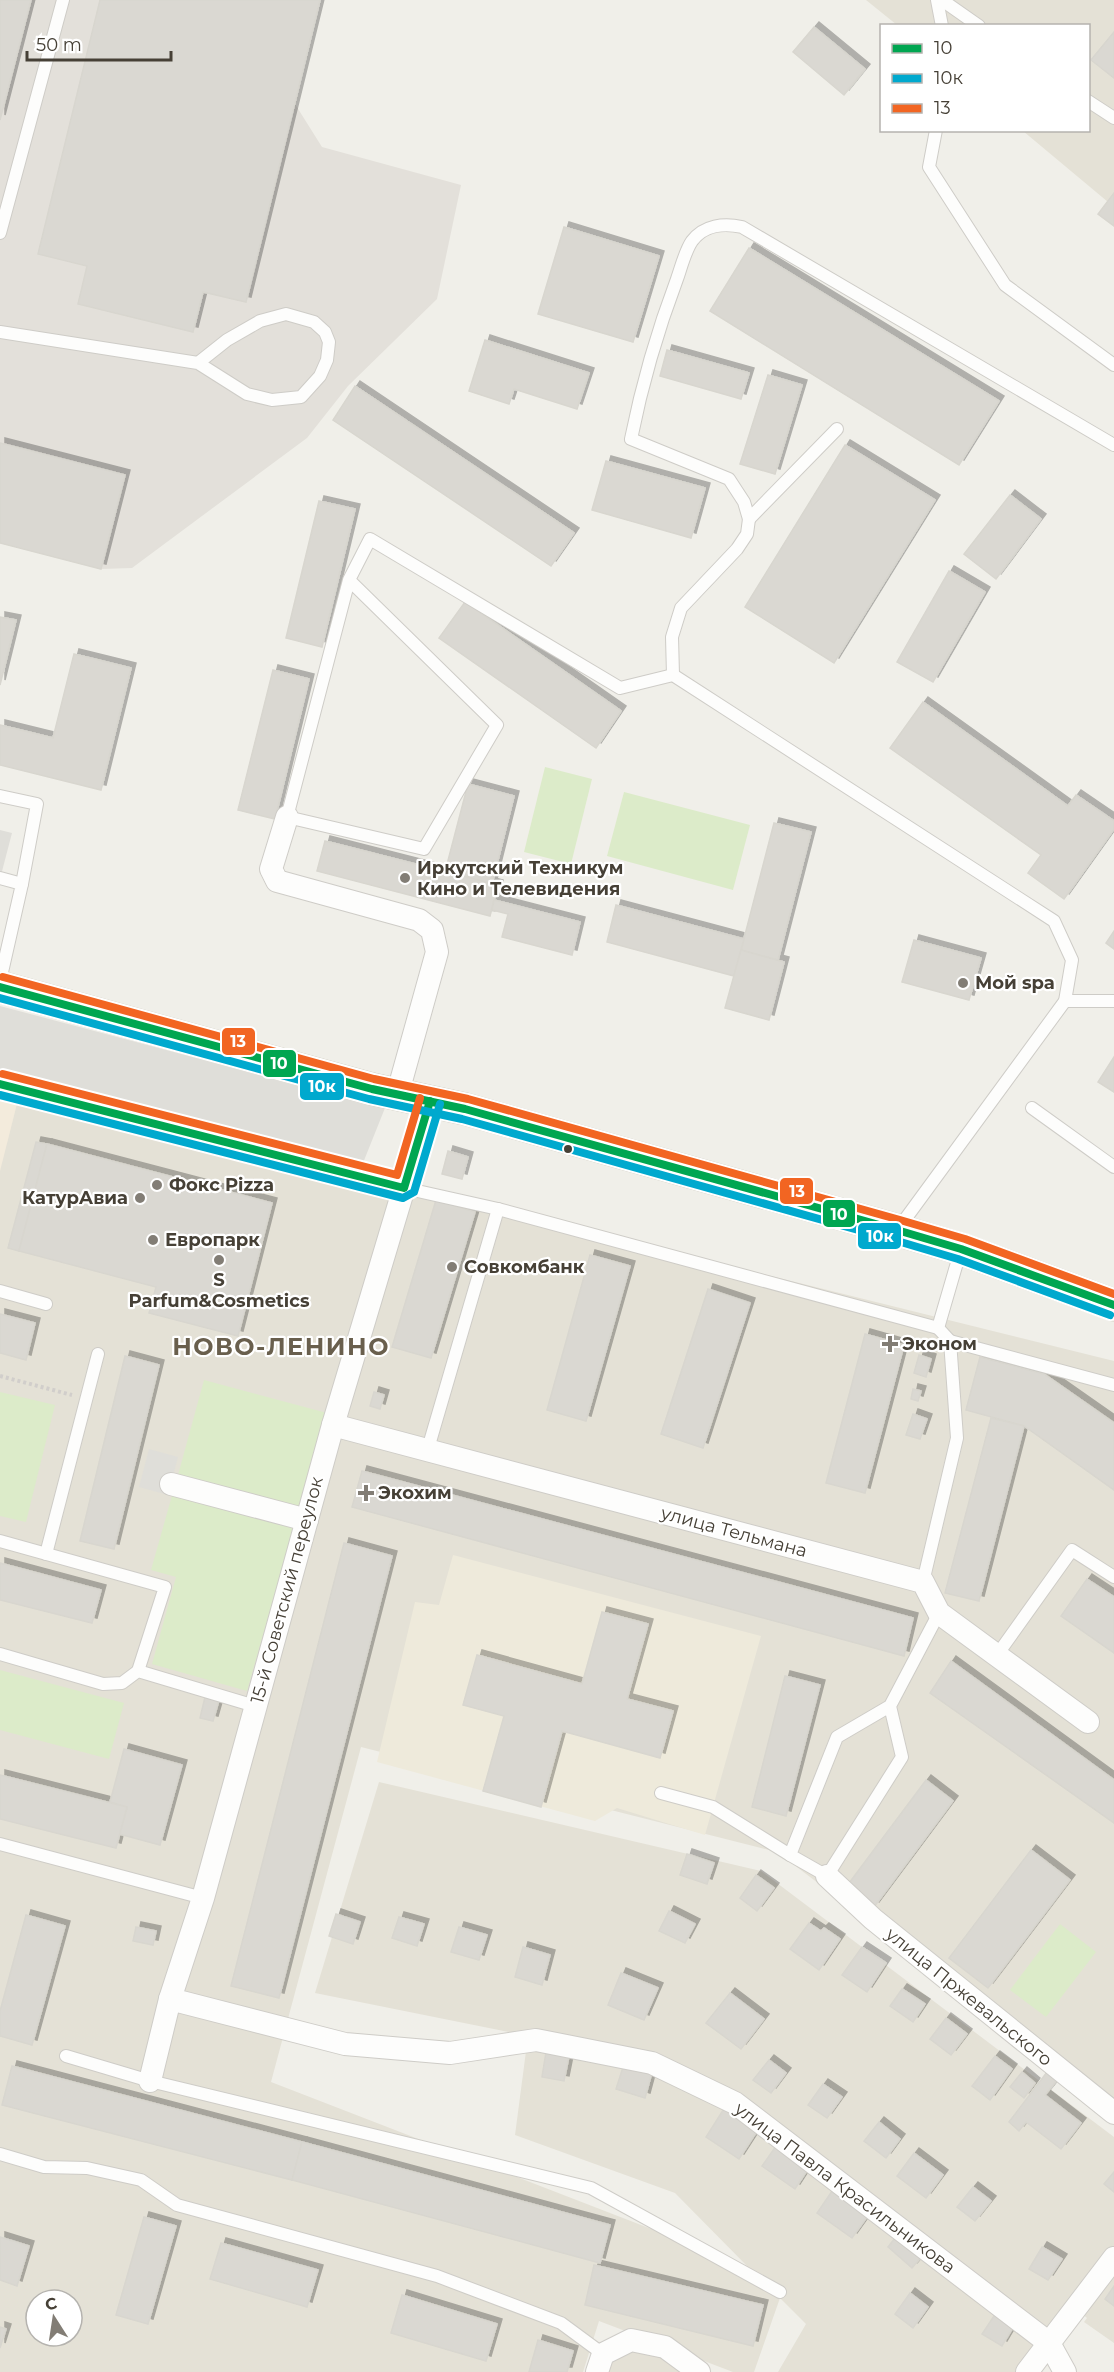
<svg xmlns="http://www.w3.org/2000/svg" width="1114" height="2372" viewBox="0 0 1114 2372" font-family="Montserrat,sans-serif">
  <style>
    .residential { fill: #e4e1d6; fill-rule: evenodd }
    .commercial { fill: #f3ebdc }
    .industrial { fill: #e3e0da }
    .education { fill: #eeeadb }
    .green { fill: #dcebc9 }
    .parking { fill: #dfded9 }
    .building { fill: #dad8d2; stroke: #d8d6cf; stroke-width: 1.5; filter: url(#shadow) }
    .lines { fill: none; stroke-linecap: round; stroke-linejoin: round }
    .service-casing { stroke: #ceccc7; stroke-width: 14 }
    .minor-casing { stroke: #ceccc7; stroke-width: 24 }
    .secondary-casing { stroke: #d0ccc0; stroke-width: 33 }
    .path { stroke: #d1cecb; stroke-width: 4; stroke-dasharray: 3 3; stroke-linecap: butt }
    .service { stroke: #fdfdfc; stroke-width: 12 }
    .minor { stroke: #fdfdfc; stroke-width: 22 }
    .secondary { stroke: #f7f5ee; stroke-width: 32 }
    .bus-1-casing { stroke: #fff; stroke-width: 12 }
    .bus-2-casing { stroke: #fff; stroke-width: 12 }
    .bus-3-casing { stroke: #fff; stroke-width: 12 }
    .bus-1 { stroke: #00a651; stroke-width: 8 }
    .bus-2 { stroke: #00a9ce; stroke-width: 8 }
    .bus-3 { stroke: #f26522; stroke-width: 8 }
    .poi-dot { fill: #827d75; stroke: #fff; stroke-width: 2 }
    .bus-dot { fill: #464036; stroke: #fff; stroke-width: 2 }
    .labels { text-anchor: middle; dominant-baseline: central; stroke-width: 4.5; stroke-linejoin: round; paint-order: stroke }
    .poi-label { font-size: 18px; font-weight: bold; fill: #464036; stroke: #fff; text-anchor: start }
    .street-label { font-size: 18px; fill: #464036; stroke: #fff }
    .district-label { font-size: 24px; font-weight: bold; letter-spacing: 1.5px; fill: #695f4d; stroke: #fff }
    .line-badge { stroke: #fff; stroke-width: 2 }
    .badge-label { font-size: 16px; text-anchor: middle; font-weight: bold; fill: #fff }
  </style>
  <defs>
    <filter id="shadow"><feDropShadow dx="5" dy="-5" stdDeviation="0" flood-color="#0004"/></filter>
  </defs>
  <rect width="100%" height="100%" fill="#f0efe9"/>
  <g class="residential">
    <polygon points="866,0 1114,0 1114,207 1023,131 1088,130 1088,26 897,25"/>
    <path d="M0,1085l1114,276v746l-337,-255 -416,-105 -90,335 476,184 -72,-73 -160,-58 13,-99 -213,-43 64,-211 382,89 353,266v206l-30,-21 3,-4 -14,-12 -56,66h-239l28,-48 -26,-26 -26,74h-21l-134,-51 -16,51h-583zM36,2300h36v36h-36z"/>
    <polygon points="630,2350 660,2356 682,2372 608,2372 612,2360"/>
  </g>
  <polygon class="commercial" points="0,1091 19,1096 0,1171"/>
  <polygon class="industrial" points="0,0 320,0 295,104 322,147 461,185 437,299 348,386 307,438 132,568 101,569 0,543"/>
  <polygon class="education" points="453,1555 761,1636 705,1835 617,1808 595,1821 377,1762 415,1602 439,1605"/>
  <g class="green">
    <polygon points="545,767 592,779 571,864 524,852"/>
    <polygon points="624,792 750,825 733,890 607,856"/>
    <polygon points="204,1380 327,1413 302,1508 178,1475"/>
    <polygon points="0,1392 55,1405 26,1522 0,1516"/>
    <polygon points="173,1492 294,1527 247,1691 152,1664 176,1577 151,1570"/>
    <polygon points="0,1670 124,1703 109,1759 0,1730"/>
    <polygon points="1060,1924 1096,1952 1046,2017 1010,1990"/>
  </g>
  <g class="parking">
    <polygon points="0,830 12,833 0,879"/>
    <polygon points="0,1006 385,1108 363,1163 0,1070"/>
    <polygon points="149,1449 178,1457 168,1495 139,1487"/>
  </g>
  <g class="building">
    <polygon points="0,0 31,0 0,120"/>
    <polygon points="100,0 320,0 246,302 203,292 193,332 78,304 87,266 38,254"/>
    <polygon points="814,27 865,69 844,95 793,52"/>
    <polygon points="1114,32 1114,78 1091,60"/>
    <polygon points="1114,193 1114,226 1098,214"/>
    <polygon points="564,227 659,256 633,342 538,314"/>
    <polygon points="749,248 999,401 959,465 710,311"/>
    <polygon points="485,340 589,373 577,409 514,389 509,404 469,391"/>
    <polygon points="667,350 749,373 741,399 660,376"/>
    <polygon points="768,375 802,385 775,474 740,464"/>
    <polygon points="355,386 574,533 551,566 333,420"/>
    <polygon points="0,443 125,475 101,569 0,543"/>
    <polygon points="845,445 935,500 834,663 745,607"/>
    <polygon points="606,461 705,488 691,538 592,510"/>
    <polygon points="1010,495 1041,519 996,579 964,554"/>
    <polygon points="319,501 355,509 322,647 286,638"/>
    <polygon points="949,571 985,592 933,682 897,662"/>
    <polygon points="465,602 621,711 596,748 439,638"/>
    <polygon points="0,617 16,620 0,685"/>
    <polygon points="74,654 131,668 101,790 0,765 0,725 53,738"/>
    <polygon points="273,670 309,679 275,819 238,810"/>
    <polygon points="923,702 1068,806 1076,795 1114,821 1114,829 1064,899 1028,873 1041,855 890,748"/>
    <polygon points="468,784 514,796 492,884 445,872"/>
    <polygon points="774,823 811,832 778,960 741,950"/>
    <polygon points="325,841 498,885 490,916 317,871"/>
    <polygon points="494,900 580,922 572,955 502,937 508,914 492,910"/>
    <polygon points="616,905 744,939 734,976 607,942"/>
    <polygon points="1114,931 1114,949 1106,943"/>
    <polygon points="914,940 981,958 969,1000 902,982"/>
    <polygon points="741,950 784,962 769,1020 725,1008"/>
    <polygon points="1114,1057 1114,1092 1098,1082"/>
    <polygon points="36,1142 47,1144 19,1251 8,1248"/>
    <polygon points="47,1144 272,1203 238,1336 149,1313 156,1287 19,1251"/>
    <polygon points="448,1151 468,1157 462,1179 442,1174"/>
    <polygon points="436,1200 475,1212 431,1358 392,1347"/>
    <polygon points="590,1255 630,1266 586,1421 547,1410"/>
    <polygon points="708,1289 750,1303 703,1448 661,1434"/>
    <polygon points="0,1314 35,1323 26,1360 0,1353"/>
    <polygon points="865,1334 904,1345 865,1493 826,1483"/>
    <polygon points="919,1355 931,1359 926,1377 914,1373"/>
    <polygon points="125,1356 159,1365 114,1549 80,1541"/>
    <polygon points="980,1357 1044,1374 1114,1423 1114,1490 1024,1426 966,1410"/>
    <polygon points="913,1389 921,1391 918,1401 911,1399"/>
    <polygon points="374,1392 384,1395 380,1409 370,1406"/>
    <polygon points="913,1414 927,1419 920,1439 906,1435"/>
    <polygon points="991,1418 1024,1426 979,1601 945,1593"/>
    <polygon points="362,1471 913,1618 904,1656 352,1507"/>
    <polygon points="344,1543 392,1556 279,1998 231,1986"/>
    <polygon points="0,1563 101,1590 92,1623 0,1600"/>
    <polygon points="1087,1579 1114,1597 1114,1653 1061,1616"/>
    <polygon points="602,1612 648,1624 627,1699 673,1711 660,1758 562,1731 541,1807 483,1791 504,1716 463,1705 477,1655 582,1684"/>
    <polygon points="951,1661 1114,1780 1114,1823 930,1693"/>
    <polygon points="785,1676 820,1685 786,1816 752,1807"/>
    <polygon points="205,1697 219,1700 213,1721 200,1718"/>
    <polygon points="124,1749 182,1765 160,1845 119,1834 127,1807 110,1802"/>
    <polygon points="0,1775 127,1807 116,1848 0,1819"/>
    <polygon points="926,1780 953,1801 874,1907 846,1887"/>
    <polygon points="1031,1850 1070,1880 988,1988 949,1958"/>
    <polygon points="687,1854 714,1863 707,1884 680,1875"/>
    <polygon points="756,1875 774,1888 757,1911 740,1898"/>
    <polygon points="669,1911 695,1924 685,1943 659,1931"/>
    <polygon points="336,1914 360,1922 353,1944 329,1936"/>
    <polygon points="26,1915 65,1926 32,2045 0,2036 0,2011"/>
    <polygon points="399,1917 424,1924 417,1946 392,1938"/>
    <polygon points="809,1923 821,1931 824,1928 840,1939 819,1970 790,1949"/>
    <polygon points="136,1927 156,1931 153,1945 133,1941"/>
    <polygon points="459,1927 487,1935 479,1960 451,1952"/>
    <polygon points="523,1947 550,1955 542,1985 515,1977"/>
    <polygon points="862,1947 886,1963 867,1992 842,1975"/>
    <polygon points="621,1973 658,1988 644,2020 608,2005"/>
    <polygon points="902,1989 925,2004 913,2022 890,2006"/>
    <polygon points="730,1993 764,2019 741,2049 706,2023"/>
    <polygon points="946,2018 967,2034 951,2055 930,2039"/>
    <polygon points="546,2052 569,2056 564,2081 542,2077"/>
    <polygon points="995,2056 1012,2069 990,2100 972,2086"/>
    <polygon points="769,2060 786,2073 771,2093 753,2080"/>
    <polygon points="624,2064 652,2072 645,2098 616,2089"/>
    <polygon points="12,2066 302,2142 292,2180 2,2105"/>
    <polygon points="1022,2072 1035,2083 1024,2098 1010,2087"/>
    <polygon points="1047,2072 1057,2080 1045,2095 1081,2123 1061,2149 1026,2122 1019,2131 1009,2122"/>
    <polygon points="823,2084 842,2097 827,2118 808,2105"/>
    <polygon points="725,2107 759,2128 739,2159 706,2137"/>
    <polygon points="879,2122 900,2139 886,2158 864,2141"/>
    <polygon points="302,2142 610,2225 600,2263 292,2180"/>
    <polygon points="776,2146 808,2169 795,2189 762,2166"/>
    <polygon points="914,2153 943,2175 926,2198 897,2176"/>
    <polygon points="1114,2172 1114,2192 1104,2184"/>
    <polygon points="973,2187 991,2201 975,2221 957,2207"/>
    <polygon points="832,2191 867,2217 852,2238 817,2213"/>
    <polygon points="144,2217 176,2226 148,2324 116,2315"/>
    <polygon points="898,2234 923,2255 912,2268 888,2247"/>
    <polygon points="0,2237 29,2246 17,2286 0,2280"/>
    <polygon points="221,2243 318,2270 307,2307 210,2279"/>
    <polygon points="1042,2247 1062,2259 1048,2280 1029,2269"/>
    <polygon points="594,2265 763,2305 753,2346 585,2305"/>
    <polygon points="1114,2286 1114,2306 1105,2299"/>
    <polygon points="910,2293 928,2307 913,2328 895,2314"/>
    <polygon points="402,2295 497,2324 486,2361 391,2333"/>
    <polygon points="996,2313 1015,2324 1002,2346 982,2334"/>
    <polygon points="0,2327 6,2329 0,2348"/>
    <polygon points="538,2340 573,2351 567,2372 529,2372"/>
  </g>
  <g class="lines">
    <g class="service-casing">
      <g id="service">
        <polyline points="937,0 942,26"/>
        <polyline points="942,0 979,26"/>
        <polyline points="1088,101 1114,118"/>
        <polyline points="936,130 929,167 1005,285 1114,365"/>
        <polyline points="0,233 63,0"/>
        <polyline points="0,332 198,363 247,394 272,400 301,397 320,376 327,360 329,342 325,332 314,322 286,314 260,321 227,340 198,363"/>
        <path d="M837,429l-88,90 -5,-17 -15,-23 -98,-40c11,-55 26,-107 46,-160 4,-11 8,-28 15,-38 12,-16 32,-18 50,-14l372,218"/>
        <polyline points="349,580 497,725 424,849 287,817 349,580 370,539 620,688 673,675 1054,921 1072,960 1065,1001 898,1229"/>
        <polyline points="673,675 672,637 681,608 737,549 747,534 749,519"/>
        <polyline points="0,796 37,804 22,884"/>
        <polyline points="0,981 22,884 0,878"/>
        <polyline points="1065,1001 1114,1001"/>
        <polyline points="1032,1108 1114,1167"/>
        <polyline points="404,1188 498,1209 938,1328 961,1249"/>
        <polyline points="0,1291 46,1304"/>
        <polyline points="950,1341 1114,1385"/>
        <polyline points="427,1452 498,1209"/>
        <polyline points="0,1541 165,1587 138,1671"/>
        <polyline points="46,1554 98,1354"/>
        <polyline points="923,1582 957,1438 950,1341 938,1328"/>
        <polyline points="0,1654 103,1684 122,1683 138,1671 255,1706"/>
        <polyline points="997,1655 1072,1550 1114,1577"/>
        <polyline points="890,1706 902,1757 827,1876 790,1855 837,1737 890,1706 939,1613"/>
        <polyline points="661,1793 713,1807 790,1855"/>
        <polyline points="0,1844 203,1898"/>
        <polyline points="66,2056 150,2081 591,2188 780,2292"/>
        <polyline points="0,2154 44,2167 87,2168 141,2180 177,2205 437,2276 561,2323 603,2354"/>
      </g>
    </g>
    <g class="minor-casing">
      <g id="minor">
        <polyline points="287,817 271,869 277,881 419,920 432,930 437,952 398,1092"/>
        <polyline points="0,1084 404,1188"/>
        <polyline points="333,1425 923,1582 939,1613 1088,1722"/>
        <polyline points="171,1484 307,1520"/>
        <polyline points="827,1876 873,1919 1114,2113"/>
        <polyline points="170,1999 345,2044 450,2053 536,2040 652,2063 735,2103 1049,2343 1065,2372"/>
        <polyline points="150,2081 170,1999 203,1898 333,1425 430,1101"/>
        <polyline points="597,2372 603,2354 631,2340 665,2347 699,2372"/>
        <polyline points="1027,2372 1114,2258"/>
      </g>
    </g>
    <g class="secondary-casing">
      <polyline id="secondary" points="0,987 372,1089 465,1109 897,1230 961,1249 1114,1305"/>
    </g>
    <polyline class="path" points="0,1376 72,1395"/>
    <use href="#service" class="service"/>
    <use href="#minor" class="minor"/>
    <use href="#secondary" class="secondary"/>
    <g class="bus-1-casing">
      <g id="bus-1">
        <polyline points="0,987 372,1089 465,1109 897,1230 961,1249 1114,1305"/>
        <polyline points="0,1084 404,1188 430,1101"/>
      </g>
    </g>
    <g class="bus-2-casing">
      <g id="bus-2">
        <polyline points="0,998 369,1099 462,1119 894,1240 958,1259 1110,1315"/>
        <polyline points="0,1095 403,1198 414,1192 440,1104"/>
      </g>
    </g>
    <g class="bus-3-casing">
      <g id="bus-3">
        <polyline points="3,977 374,1079 468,1099 900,1220 965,1239 1114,1294"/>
        <polyline points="3,1074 397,1175 420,1098"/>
      </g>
    </g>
    <use href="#bus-1" class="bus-1"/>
    <use href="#bus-2" class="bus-2"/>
    <use href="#bus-3" class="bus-3"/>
  </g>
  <g class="poi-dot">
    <circle cx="405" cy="878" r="6"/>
    <circle cx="963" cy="983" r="6"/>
    <circle cx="157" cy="1185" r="6"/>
    <circle cx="140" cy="1198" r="6"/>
    <circle cx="153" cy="1240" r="6"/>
    <circle cx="219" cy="1260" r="6"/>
    <circle cx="452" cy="1267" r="6"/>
    <path d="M887 1335h6v6h6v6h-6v6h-6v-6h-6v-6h6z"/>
    <path d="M363 1484h6v6h6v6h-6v6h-6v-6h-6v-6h6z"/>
  </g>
  <circle class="bus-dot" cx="568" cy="1149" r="5"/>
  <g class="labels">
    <g class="poi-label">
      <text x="417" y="868">Иркутский Техникум<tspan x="417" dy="21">Кино и Телевидения</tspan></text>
      <text x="975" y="983">Мой spa</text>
      <text x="169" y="1185">Фокс Pizza</text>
      <text x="128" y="1198" text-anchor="end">КатурАвиа</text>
      <text x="165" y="1240">Европарк</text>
      <text x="464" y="1267">Совкомбанк</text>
      <text x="219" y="1280" text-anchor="middle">S<tspan x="219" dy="21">Parfum&amp;Cosmetics</tspan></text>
      <text x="902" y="1344">Эконом</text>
      <text x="378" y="1493">Экохим</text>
    </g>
    <g class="street-label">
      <text transform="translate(734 1532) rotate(15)">улица Тельмана</text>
      <text transform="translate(287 1590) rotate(-75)">15-й Советский переулок</text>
      <text transform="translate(969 1997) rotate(39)">улица Пржевальского</text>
      <text transform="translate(845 2188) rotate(37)">улица Павла Красильникова</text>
    </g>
    <g class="district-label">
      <text x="281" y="1346">НОВО-ЛЕНИНО</text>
    </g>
  </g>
  <g class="line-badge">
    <rect x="221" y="1027" width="35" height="29" rx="6" fill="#f26522"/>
    <rect x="262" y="1049" width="35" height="29" rx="6" fill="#00a651"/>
    <rect x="299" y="1072" width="46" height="29" rx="6" fill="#00a9ce"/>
    <rect x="779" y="1177" width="35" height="28" rx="6" fill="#f26522"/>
    <rect x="822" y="1199" width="34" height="29" rx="6" fill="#00a651"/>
    <rect x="857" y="1222" width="45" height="28" rx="6" fill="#00a9ce"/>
  </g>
  <g class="badge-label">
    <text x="238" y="1047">13</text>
    <text x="279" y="1069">10</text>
    <text x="322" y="1092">10к</text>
    <text x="797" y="1197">13</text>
    <text x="839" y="1220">10</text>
    <text x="880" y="1242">10к</text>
  </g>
  <rect x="880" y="24" width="210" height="108" fill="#ffffff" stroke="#b5b3af" stroke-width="1.5"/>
  <rect x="892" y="44" width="30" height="9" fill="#00a651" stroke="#b5b3af" stroke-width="1.5"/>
  <text x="934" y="54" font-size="18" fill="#464036">10</text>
  <rect x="892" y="74" width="30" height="9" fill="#00a9ce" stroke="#b5b3af" stroke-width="1.5"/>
  <text x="934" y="84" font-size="18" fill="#464036">10к</text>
  <rect x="892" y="104" width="30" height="9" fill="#f26522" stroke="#b5b3af" stroke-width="1.5"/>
  <text x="934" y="114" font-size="18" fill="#464036">13</text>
  <g transform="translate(54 2318) rotate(348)"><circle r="28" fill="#ffffff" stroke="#b5b3af" stroke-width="1.5"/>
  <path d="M0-4.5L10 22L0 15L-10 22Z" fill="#827d75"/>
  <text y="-9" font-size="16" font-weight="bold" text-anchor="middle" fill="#464036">С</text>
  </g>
  <path d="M27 51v9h144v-9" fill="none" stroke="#464036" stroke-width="3"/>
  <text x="36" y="51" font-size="18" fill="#464036" stroke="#ffffff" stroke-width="4.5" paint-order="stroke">50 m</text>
</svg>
